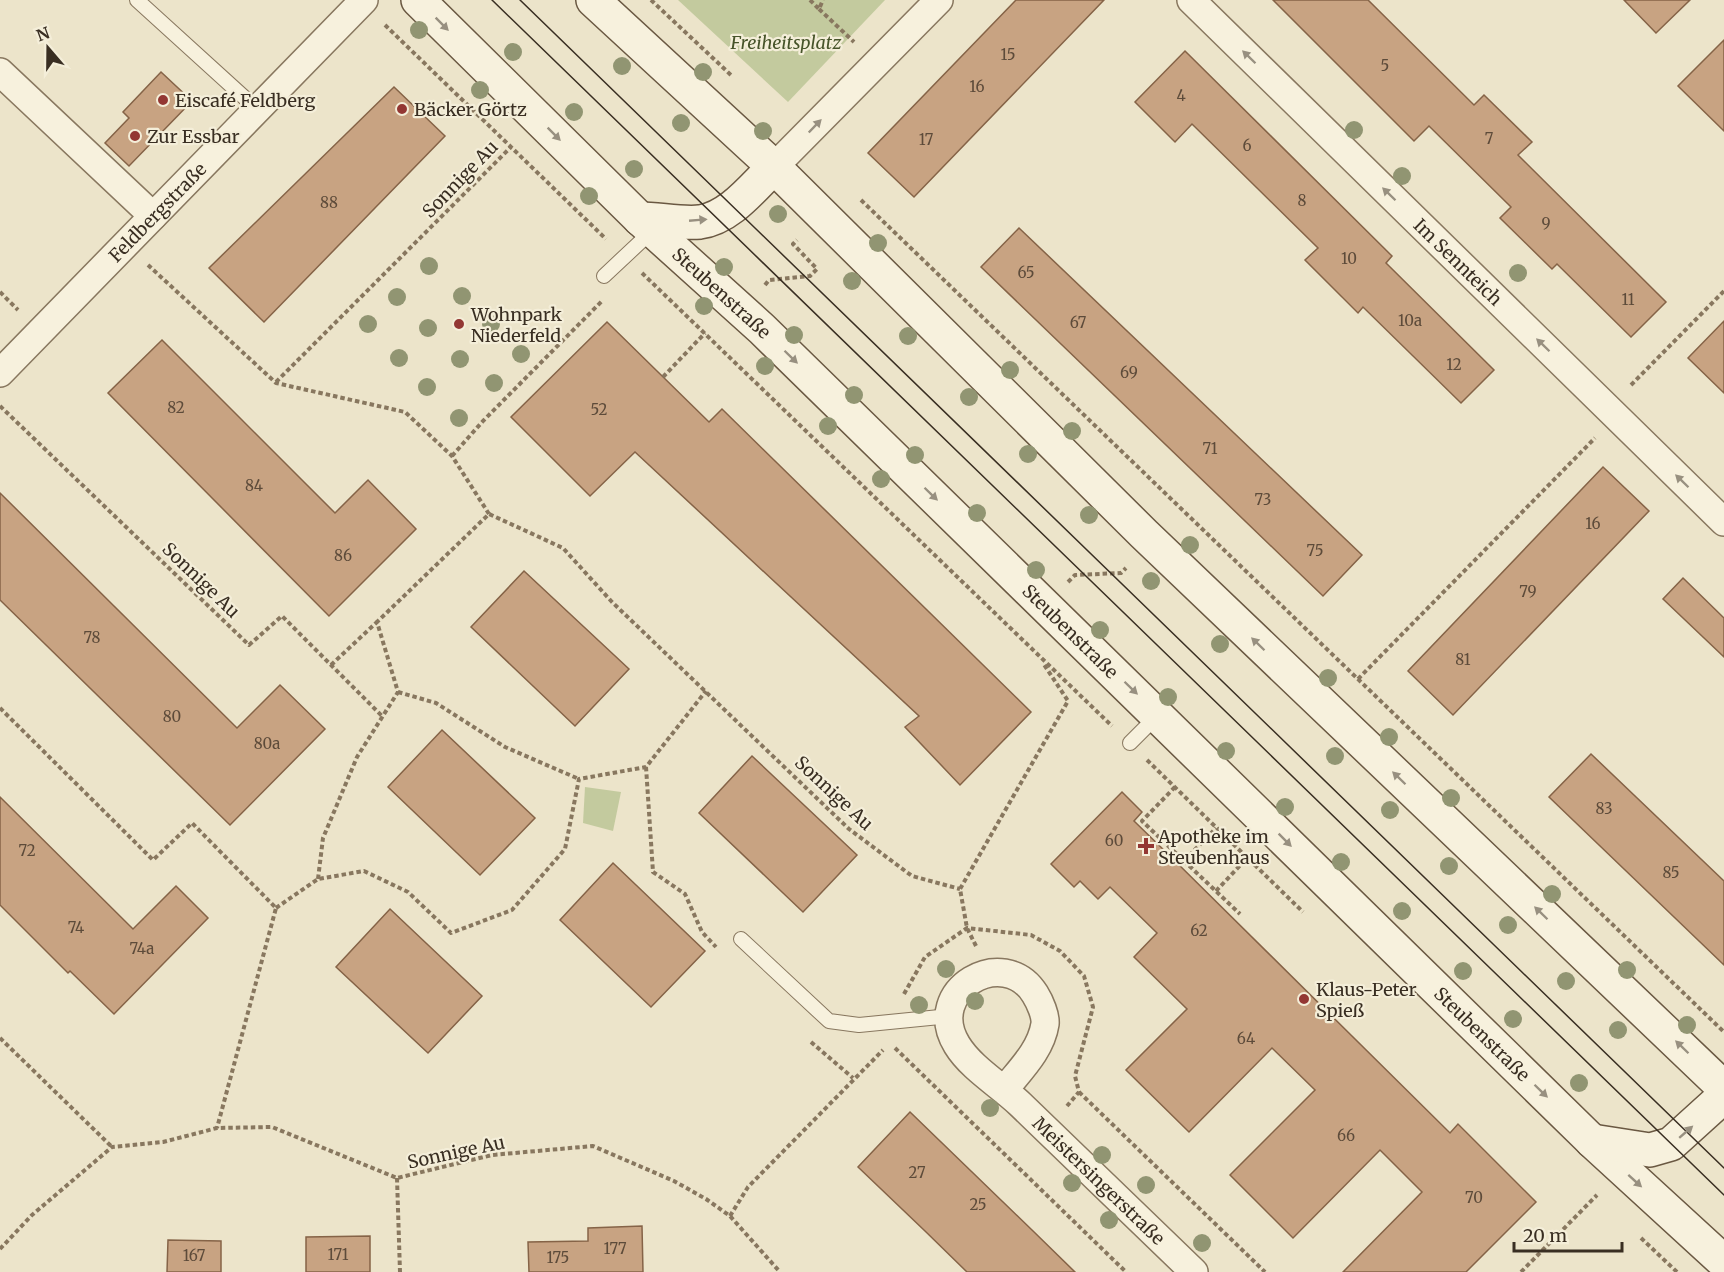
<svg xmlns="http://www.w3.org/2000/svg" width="1724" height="1272" viewBox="0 0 1724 1272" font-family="Merriweather,serif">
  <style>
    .green { fill: #c3ca9e }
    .building { fill: #c8a382; stroke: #856347; stroke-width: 1.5 }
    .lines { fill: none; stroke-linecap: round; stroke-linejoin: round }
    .lane-casing { stroke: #88775f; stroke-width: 16 }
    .street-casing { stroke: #88775f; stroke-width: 30 }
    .secondary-casing { stroke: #6a5842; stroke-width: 36 }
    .path { stroke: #88775f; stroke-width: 4; stroke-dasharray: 4.5 3; stroke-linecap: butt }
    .lane { stroke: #f7f1dd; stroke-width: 14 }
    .street { stroke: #f7f1dd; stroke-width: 27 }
    .secondary { stroke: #f7f1dd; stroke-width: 33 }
    .tram { stroke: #392e22; stroke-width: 1.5 }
    .tree { fill: #919572 }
    .oneway { fill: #989080 }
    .poi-dot { fill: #933733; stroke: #f4eed9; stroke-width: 2 }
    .labels { text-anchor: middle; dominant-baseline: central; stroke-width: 4.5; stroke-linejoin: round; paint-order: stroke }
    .number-label { font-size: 15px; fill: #5d4b3a }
    .park-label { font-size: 18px; font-style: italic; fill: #47542a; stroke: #f4eed9 }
    .poi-label { font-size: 18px; fill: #392e22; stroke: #f4eed9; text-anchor: start }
    .street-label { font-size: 18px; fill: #392e22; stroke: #f4eed9 }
  </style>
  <rect width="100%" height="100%" fill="#ece4ca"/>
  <g class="green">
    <polygon points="678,0 885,0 788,102"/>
    <polygon points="585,787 621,792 613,831 583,823"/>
  </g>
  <g class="building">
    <polygon points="1016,0 1104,0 914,197 868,153"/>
    <polygon points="1273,0 1368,0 1474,105 1484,95 1532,142 1518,155 1666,302 1631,337 1557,264 1552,269 1500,218 1511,207 1429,126 1414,141"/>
    <polygon points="1624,0 1690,0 1656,33"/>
    <polygon points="1724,40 1724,131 1678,86"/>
    <polygon points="1185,51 1392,256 1386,263 1494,370 1461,403 1363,307 1358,313 1305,260 1318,248 1192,124 1175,142 1135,102"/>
    <polygon points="161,72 192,101 129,166 105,143 129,118 123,112"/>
    <polygon points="394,87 445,136 264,322 209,268"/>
    <polygon points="1019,228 1362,555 1323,596 981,267"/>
    <polygon points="1724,321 1724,393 1688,358"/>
    <polygon points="607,322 709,422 722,409 1031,712 960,785 905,727 919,716 635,452 590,496 511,417"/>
    <polygon points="162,340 335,513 368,480 416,529 329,616 108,393"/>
    <polygon points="1603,467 1649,511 1453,715 1408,671"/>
    <polygon points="0,493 237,728 280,685 325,729 230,825 0,600"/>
    <polygon points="524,571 629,669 575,726 471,627"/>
    <polygon points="1683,578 1724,618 1724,657 1663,599"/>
    <polygon points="442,730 535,818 480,875 388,787"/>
    <polygon points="1591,754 1724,881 1724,965 1549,797"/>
    <polygon points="752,756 857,855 803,912 699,813"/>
    <polygon points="1122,792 1142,812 1134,821 1169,855 1450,1133 1458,1124 1536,1202 1466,1272 1343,1272 1422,1192 1380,1150 1293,1238 1230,1175 1315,1090 1272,1048 1189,1132 1126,1070 1187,1009 1134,957 1157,933 1110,887 1098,899 1080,881 1074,887 1051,864"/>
    <polygon points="0,797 133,929 176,886 208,918 114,1014 70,971 68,973 0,905"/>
    <polygon points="613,863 705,951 651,1007 560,920"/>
    <polygon points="390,909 482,996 428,1053 336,967"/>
    <polygon points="910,1112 1032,1230 1075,1272 967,1272 925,1231 858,1167"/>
    <polygon points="642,1226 643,1272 529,1272 528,1242 588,1241 588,1228"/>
    <polygon points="370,1236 370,1272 306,1272 306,1237"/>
    <polygon points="168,1240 221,1241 221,1272 167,1272"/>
  </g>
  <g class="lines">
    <g class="lane-casing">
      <g id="lane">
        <polyline points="137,0 257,109"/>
        <polyline points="604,276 653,230"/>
        <polyline points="1130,743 1158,715"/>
        <polyline points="741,939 829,1021 859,1025 950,1016"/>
      </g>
    </g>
    <g class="street-casing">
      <g id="street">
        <path id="s1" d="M1191,0l533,522"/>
        <polyline points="0,72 153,216"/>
        <polyline points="774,167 939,0"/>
        <path id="s2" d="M0,373l364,-373"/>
        <path id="s3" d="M1005,1089c15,-19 36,-39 40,-65 1,-8 -5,-22 -10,-30 -31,-50 -112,-4 -78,51 14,23 43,40 63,59 58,56 116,112 174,168"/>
      </g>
    </g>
    <g class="secondary-casing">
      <g id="secondary">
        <path id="s4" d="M418,0l222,219 122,110 830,812 132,121"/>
        <polyline points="593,0 774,167 1144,534 1724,1088"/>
        <path d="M640,219c19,0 41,5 60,3 30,-4 53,-35 74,-55"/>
        <polyline points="1592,1141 1650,1150 1671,1144 1724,1096"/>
      </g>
    </g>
    <g class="path">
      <polyline points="651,0 732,76"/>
      <polyline points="810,0 819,9 823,0"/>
      <polyline points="819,9 854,42"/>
      <polyline points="385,25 606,239"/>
      <polyline points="861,200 1724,1032"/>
      <polyline points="148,265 276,383 405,412 452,456 489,514"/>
      <polyline points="642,273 1112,726"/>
      <polyline points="765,285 769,280 810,276 817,269 793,244 797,240"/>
      <polyline points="0,292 18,310"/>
      <polyline points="663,377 705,333"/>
      <polyline points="276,382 511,147"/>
      <polyline points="1631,385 1724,291"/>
      <polyline points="0,406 249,645 282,616 383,717"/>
      <polyline points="452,456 483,421 602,301"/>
      <polyline points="1068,582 1075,575 1121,573 1126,568"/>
      <polyline points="331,665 377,622"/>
      <polyline points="1358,679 1595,438"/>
      <polyline points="398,692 436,703 505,747 579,779"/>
      <polyline points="0,708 153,860 192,823 276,908 217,1128"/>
      <polyline points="1147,760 1303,912"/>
      <polyline points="646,767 653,872 685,894 702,932 716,947"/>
      <polyline points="1175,787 1142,821 1240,914"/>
      <polyline points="1184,861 1216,828"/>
      <polyline points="318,879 323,838 357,757 398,692 377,622 489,514 563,548 612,602 849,829 912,876 960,889"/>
      <polyline points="1216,891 1247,858"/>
      <polyline points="276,908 318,879 364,871 408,892 451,933 512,910 565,849 579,779 646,767 706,691"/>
      <polyline points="976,946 967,928 960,889 1068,701 1043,663"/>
      <polyline points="904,994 925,957 967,928 1031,935 1060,951 1084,976 1093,1007 1075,1076 1079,1092 1067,1106"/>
      <polyline points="0,1038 112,1147"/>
      <polyline points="811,1042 853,1078"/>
      <polyline points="895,1048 1126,1272"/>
      <polyline points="1079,1092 1265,1272"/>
      <polyline points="397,1178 400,1272"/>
      <polyline points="730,1216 748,1187 883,1050"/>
      <polyline points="1641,1238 1677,1272"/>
      <polyline points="0,1249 32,1215 112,1147 163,1142 217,1128 272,1127 397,1178 492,1155 593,1146 674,1181 706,1199 730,1216 780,1272"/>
      <polyline points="1521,1272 1597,1195"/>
    </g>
    <use href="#lane" class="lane"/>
    <use href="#street" class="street"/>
    <use href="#secondary" class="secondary"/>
    <g class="tram">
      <polyline points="492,0 1724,1195"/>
      <polyline points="520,0 1724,1168"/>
    </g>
  </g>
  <g class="tree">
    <circle cx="419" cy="30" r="9"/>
    <circle cx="513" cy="52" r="9"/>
    <circle cx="622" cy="66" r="9"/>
    <circle cx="703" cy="72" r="9"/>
    <circle cx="480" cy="90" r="9"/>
    <circle cx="574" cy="112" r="9"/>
    <circle cx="681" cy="123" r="9"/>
    <circle cx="1354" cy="130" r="9"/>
    <circle cx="763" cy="131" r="9"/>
    <circle cx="634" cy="169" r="9"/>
    <circle cx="1402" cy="176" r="9"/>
    <circle cx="589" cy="196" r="9"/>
    <circle cx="778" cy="214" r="9"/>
    <circle cx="878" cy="243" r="9"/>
    <circle cx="429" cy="266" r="9"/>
    <circle cx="724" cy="267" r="9"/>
    <circle cx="1518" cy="273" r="9"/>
    <circle cx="852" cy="281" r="9"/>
    <circle cx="462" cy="296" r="9"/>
    <circle cx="397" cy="297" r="9"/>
    <circle cx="704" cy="306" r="9"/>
    <circle cx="368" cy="324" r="9"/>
    <circle cx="491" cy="324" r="9"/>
    <circle cx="428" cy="328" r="9"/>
    <circle cx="794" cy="335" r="9"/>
    <circle cx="908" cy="336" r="9"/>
    <circle cx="521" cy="354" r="9"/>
    <circle cx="399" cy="358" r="9"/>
    <circle cx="460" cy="359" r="9"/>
    <circle cx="765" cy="366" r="9"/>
    <circle cx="1010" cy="370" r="9"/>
    <circle cx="494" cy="383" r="9"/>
    <circle cx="427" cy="387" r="9"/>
    <circle cx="854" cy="395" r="9"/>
    <circle cx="969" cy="397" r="9"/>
    <circle cx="459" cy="418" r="9"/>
    <circle cx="828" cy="426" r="9"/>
    <circle cx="1072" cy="431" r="9"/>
    <circle cx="1028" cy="454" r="9"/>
    <circle cx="915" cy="455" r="9"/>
    <circle cx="881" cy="479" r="9"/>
    <circle cx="977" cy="513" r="9"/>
    <circle cx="1089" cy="515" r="9"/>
    <circle cx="1190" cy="545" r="9"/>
    <circle cx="1036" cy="570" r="9"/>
    <circle cx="1151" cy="581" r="9"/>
    <circle cx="1100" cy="630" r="9"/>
    <circle cx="1220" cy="644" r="9"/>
    <circle cx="1328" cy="678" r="9"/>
    <circle cx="1168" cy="697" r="9"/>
    <circle cx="1389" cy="737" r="9"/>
    <circle cx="1226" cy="751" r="9"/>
    <circle cx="1335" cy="756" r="9"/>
    <circle cx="1451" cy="798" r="9"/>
    <circle cx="1285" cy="807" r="9"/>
    <circle cx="1390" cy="810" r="9"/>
    <circle cx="1341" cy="862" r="9"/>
    <circle cx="1449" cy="866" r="9"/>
    <circle cx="1552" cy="894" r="9"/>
    <circle cx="1402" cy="911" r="9"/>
    <circle cx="1508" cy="925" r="9"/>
    <circle cx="946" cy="969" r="9"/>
    <circle cx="1627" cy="970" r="9"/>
    <circle cx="1463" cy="971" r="9"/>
    <circle cx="1566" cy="981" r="9"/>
    <circle cx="975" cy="1001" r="9"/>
    <circle cx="919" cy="1005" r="9"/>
    <circle cx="1513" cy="1019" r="9"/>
    <circle cx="1687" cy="1025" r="9"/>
    <circle cx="1618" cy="1030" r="9"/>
    <circle cx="1579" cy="1083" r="9"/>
    <circle cx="990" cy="1108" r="9"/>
    <circle cx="1102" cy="1155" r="9"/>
    <circle cx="1072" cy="1183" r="9"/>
    <circle cx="1146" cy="1185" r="9"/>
    <circle cx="1109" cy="1220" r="9"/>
    <circle cx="1202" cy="1243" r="9"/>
  </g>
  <defs><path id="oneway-solid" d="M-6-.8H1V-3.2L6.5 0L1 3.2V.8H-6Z" transform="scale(1.5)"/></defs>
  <g class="oneway">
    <use href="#oneway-solid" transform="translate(442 24) rotate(45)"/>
    <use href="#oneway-solid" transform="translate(1249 57) rotate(-136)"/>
    <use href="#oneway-solid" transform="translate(815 126) rotate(-46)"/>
    <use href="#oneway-solid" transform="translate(554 134) rotate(45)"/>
    <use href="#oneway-solid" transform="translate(1389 194) rotate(-136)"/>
    <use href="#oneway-solid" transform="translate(698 220) rotate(-5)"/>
    <use href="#oneway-solid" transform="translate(1543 345) rotate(-136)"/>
    <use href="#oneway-solid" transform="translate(791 357) rotate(44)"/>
    <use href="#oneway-solid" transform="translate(1682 481) rotate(-136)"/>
    <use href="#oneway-solid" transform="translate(931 494) rotate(44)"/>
    <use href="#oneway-solid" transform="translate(1258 644) rotate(-136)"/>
    <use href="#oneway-solid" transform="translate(1131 688) rotate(44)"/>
    <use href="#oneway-solid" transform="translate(1399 778) rotate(-136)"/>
    <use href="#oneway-solid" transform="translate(1285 840) rotate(45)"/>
    <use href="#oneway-solid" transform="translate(1541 913) rotate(-136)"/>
    <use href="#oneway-solid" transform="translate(1682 1047) rotate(-136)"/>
    <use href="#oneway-solid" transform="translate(1541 1091) rotate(44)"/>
    <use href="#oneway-solid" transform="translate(1686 1132) rotate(-41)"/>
    <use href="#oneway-solid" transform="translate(1635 1181) rotate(42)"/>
  </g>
  <g class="poi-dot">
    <circle cx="163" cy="100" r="6"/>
    <circle cx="402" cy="109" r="6"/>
    <circle cx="135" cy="136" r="6"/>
    <circle cx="459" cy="324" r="6"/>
    <path d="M1143 837h6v6h6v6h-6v6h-6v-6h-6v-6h6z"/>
    <circle cx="1304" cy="999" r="6"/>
  </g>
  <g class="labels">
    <g class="number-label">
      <text x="1008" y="54">15</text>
      <text x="1385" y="65">5</text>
      <text x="977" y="86">16</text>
      <text x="1181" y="95">4</text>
      <text x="1489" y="138">7</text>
      <text x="926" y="139">17</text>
      <text x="1247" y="145">6</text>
      <text x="1302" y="200">8</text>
      <text x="329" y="202">88</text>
      <text x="1546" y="223">9</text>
      <text x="1349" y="258">10</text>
      <text x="1026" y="272">65</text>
      <text x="1628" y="299">11</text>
      <text x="1410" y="320">10a</text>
      <text x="1078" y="322">67</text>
      <text x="1454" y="364">12</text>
      <text x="1129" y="372">69</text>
      <text x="176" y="407">82</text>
      <text x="599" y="409">52</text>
      <text x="1210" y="448">71</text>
      <text x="254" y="485">84</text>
      <text x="1263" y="499">73</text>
      <text x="1593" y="523">16</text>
      <text x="1315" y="550">75</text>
      <text x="343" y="555">86</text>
      <text x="1528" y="591">79</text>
      <text x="92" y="637">78</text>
      <text x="1463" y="659">81</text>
      <text x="172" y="716">80</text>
      <text x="267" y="743">80a</text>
      <text x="1604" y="808">83</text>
      <text x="1114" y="840">60</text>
      <text x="27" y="850">72</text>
      <text x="1671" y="872">85</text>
      <text x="76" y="927">74</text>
      <text x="1199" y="930">62</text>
      <text x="142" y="948">74a</text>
      <text x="1246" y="1038">64</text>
      <text x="1346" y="1135">66</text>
      <text x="917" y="1172">27</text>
      <text x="1474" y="1197">70</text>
      <text x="978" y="1204">25</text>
      <text x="615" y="1248">177</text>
      <text x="338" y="1254">171</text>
      <text x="194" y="1255">167</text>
      <text x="558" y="1257">175</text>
    </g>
    <g class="park-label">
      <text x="786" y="42">Freiheitsplatz</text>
    </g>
    <g class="poi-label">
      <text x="175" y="100">Eiscafé Feldberg</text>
      <text x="414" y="109">Bäcker Görtz</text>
      <text x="147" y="136">Zur Essbar</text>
      <text x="471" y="314">Wohnpark<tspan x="471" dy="21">Niederfeld</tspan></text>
      <text x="1158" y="836">Apotheke im<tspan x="1158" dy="21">Steubenhaus</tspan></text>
      <text x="1316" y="989">Klaus-Peter<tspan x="1316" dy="21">Spieß</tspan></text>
    </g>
    <g class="street-label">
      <text transform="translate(460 179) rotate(-46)">Sonnige Au</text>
      <text stroke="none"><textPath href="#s2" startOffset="225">Feldbergstraße</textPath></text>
      <text stroke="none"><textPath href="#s1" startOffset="374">Im Sennteich</textPath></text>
      <text stroke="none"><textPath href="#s4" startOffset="422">Steubenstraße</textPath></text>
      <text transform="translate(201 580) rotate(44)">Sonnige Au</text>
      <text stroke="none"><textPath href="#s4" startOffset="908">Steubenstraße</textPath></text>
      <text transform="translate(834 793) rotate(43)">Sonnige Au</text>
      <text stroke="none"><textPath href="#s4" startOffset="1484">Steubenstraße</textPath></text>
      <text transform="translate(456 1152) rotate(-12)">Sonnige Au</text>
      <text stroke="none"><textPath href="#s3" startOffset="453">Meistersingerstraße</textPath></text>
    </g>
  </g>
  <g transform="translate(48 48) rotate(340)" stroke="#f4eed9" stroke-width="4.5" paint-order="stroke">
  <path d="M0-4.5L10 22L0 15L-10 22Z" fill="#392e22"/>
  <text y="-9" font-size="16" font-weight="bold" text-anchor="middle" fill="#392e22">N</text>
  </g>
  <path d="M1514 1242v9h108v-9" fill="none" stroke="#392e22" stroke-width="3"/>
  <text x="1523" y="1242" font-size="18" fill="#392e22" stroke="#f4eed9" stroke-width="4.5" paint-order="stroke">20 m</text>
</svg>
